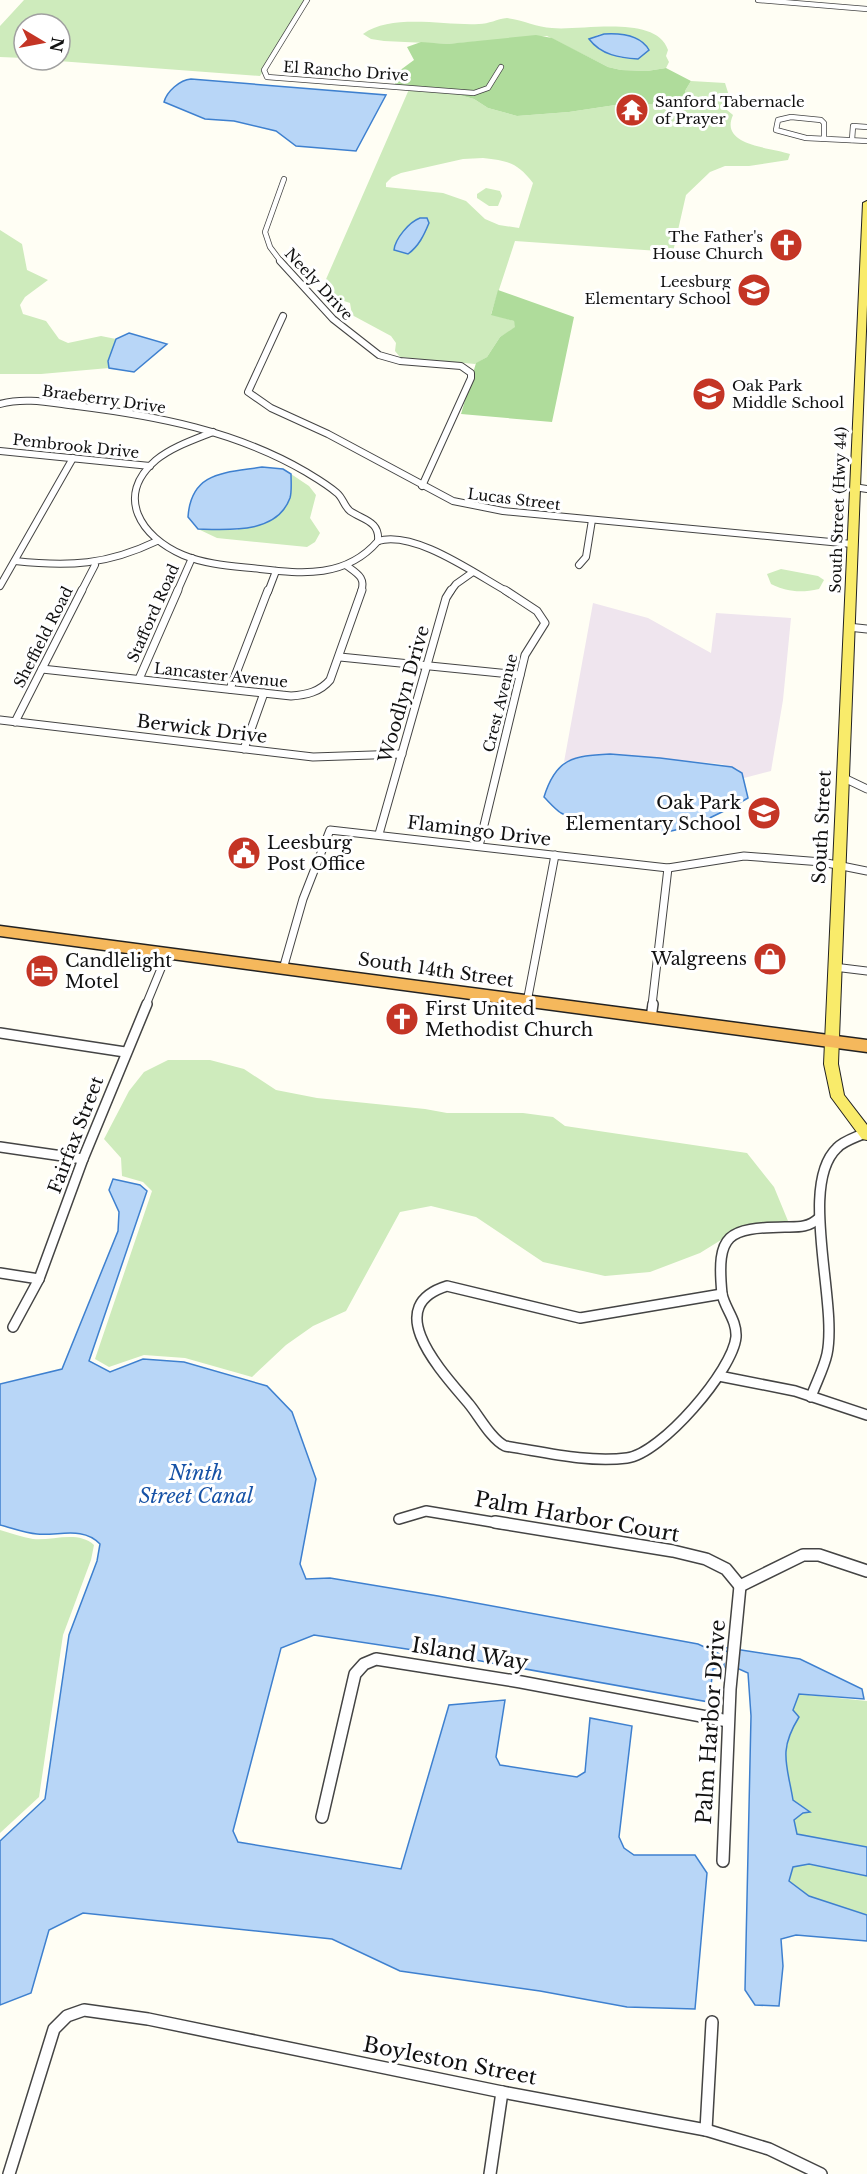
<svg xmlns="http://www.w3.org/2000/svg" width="867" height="2174" viewBox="0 0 867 2174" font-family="'Libre Baskerville',serif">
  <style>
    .industrial { fill: #efe5ee }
    .green { fill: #ceebbc; fill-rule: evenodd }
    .forest { fill: #afdc9b }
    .water { fill: #b8d6f7; stroke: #3e80cf; stroke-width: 1.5 }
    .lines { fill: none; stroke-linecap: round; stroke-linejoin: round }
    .street-far4-casing { stroke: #444; stroke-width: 6 }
    .street-far3-casing { stroke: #444; stroke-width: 8 }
    .street-far2-casing { stroke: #444; stroke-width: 9 }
    .street-far1-casing { stroke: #444; stroke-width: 12 }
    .street-casing { stroke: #444; stroke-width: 14 }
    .primary-casing { stroke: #222; stroke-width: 2 }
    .highway-casing { stroke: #222; stroke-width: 3 }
    .street-far4 { stroke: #fff; stroke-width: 4.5 }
    .street-far3 { stroke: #fff; stroke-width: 6 }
    .street-far2 { stroke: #fff; stroke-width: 7 }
    .street-far1 { stroke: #fff; stroke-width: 9 }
    .street { stroke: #fff; stroke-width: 11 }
    .primary { fill: #f9eb6a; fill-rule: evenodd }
    .highway { fill: #f5b85c; fill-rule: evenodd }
    .labels { text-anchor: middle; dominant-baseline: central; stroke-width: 6; stroke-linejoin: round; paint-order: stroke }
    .far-street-label { font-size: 15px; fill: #111; stroke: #fff }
    .far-poi-label { font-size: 15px; fill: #111; stroke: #fff; text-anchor: start }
    .street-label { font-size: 18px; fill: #111; stroke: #fff }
    .poi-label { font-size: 18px; fill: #111; stroke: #fff; text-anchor: start }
    .water-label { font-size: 20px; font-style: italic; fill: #1652a6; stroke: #fff }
    .near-street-label { font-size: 21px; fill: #111; stroke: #fff }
  </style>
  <rect width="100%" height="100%" fill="#fffef4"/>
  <polygon class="industrial" points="593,603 648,618 711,653 716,613 791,618 783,700 771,771 744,778 738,769 721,764 610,754 581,756 564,762"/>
  <g class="green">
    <polygon points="24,0 307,0 260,76 45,60 60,60 60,24 24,24 24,58 0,57 0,26"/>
    <path d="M507,18c16,2 30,9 45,10 30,3 104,-14 116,22l-2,6 3,6 -3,6 -19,3 -26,-1 -13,-3 -61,-31 -100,8 -63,-3 -13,-2 -8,-5c29,-21 82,-8 116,-10 10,0 18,-5 28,-6zM604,34h21l-3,24 -22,-8 -8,-7 5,-8z"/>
    <path d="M691,81l34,2 5,16 -8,7 11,9c-14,31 37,32 57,39l-2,6 -39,6h-24l-15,6 -24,23 -13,57 -158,-11 -24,73 23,7 2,6 -16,10 -13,20 -12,7 -75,-7 -5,-6 1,-8 -5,-7 -39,-21 -2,-12 -30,-10 90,-206 35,4 29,8 14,9 29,8 52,-4 53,-8 62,1 1,-14zM483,158c25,3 34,4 50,25l-14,45 -20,-3 -14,-6 -19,-18 -23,-8 -57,-6v-4l6,-6 9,-4 62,-14z"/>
    <polygon points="486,188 500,191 502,196 498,206 489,206 477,198 477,194"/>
    <polygon points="0,230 22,244 27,270 48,280 25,297 20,305 23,314 46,321 59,339 68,343 101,336 116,339 108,361 109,368 41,374 0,374"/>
    <polygon points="291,474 309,486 316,495 310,518 320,533 315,542 307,547 217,538 198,529 237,530 290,497"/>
    <path d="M781,569l37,7 6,4 -5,9c-18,4 -32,3 -48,-5l-4,-10z"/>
    <polygon points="168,1060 210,1060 244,1069 276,1090 317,1098 425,1109 447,1113 523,1113 553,1117 565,1126 747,1153 774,1187 788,1221 750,1228 721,1240 700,1253 650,1272 605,1276 543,1262 476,1217 431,1206 400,1212 346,1311 313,1326 286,1345 252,1377 185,1358 144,1355 109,1367 95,1359 152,1191 143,1182 122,1176 121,1158 104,1139 129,1091 144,1072"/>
    <path d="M0,1530c11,3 22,7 33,9 19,2 45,-9 61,6l-3,15 -28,75 -24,162 -39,36z"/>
    <polygon points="799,1694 867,1701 867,1847 797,1834 794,1820 803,1813 809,1813 793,1800 784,1757 792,1729 799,1717 793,1710"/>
    <polygon points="809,1864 867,1876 867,1915 808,1896 789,1881 792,1867"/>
  </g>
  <g class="forest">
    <polygon points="536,35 552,38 608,67 621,70 647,71 666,68 691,81 685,91 685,105 622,104 569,112 517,116 488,108 474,99 445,91 395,86 395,74 414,60 407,47 421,42 447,44"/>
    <polygon points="498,290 574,317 552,422 461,414 476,363 487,357 500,337 515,327 514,321 491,315"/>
  </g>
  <g class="water">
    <path d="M604,34c16,-1 36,0 45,16l-11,9c-18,-1 -37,-4 -49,-20z"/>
    <path d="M191,79l195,16 -30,56 -60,-5 -20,-15 -42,-10 -29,-2 -41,-17c3,-11 16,-22 27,-23z"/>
    <path d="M420,218h7l2,5c-5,12 -10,23 -21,31l-14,-4c1,-11 15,-28 26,-32z"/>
    <polygon points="129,333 167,344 134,372 109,368 108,361 116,339"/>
    <path d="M262,467l21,2 8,5c0,7 1,17 -1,24 -13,36 -61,32 -92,31l-10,-12c3,-46 37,-44 74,-50z"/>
    <path d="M610,754l50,4 72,9 10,6 6,25c-20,12 -54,29 -77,33 -19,3 -93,-9 -110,-18 -6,-4 -12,-11 -17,-16 12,-39 29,-41 66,-43z"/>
    <path d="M113,1179l27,6 7,6 -58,170 21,11 33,-13 41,3 83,24 25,26 24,67 -16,85 6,15 24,-1 108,18 260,48 26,12v11l-11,2 -4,33 -256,-46 -139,-21 -33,13 -48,183 5,11 163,27 48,-164 56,-5 -9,57 4,8 77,12 8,-5 5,-54 42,8 -13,111 5,11 10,7h61l12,18 -12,136 -68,-2 -87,-16 -140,-20 -68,-32 -249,-26 -34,17 -18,63 -31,12v-164l45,-42 24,-164 28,-74 3,-17c-17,-18 -41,-8 -63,-10 -12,-1 -25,-6 -37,-9v-141l62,-15 56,-138 1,-19 -10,-22z"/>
    <path d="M715,1646l85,13 62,30 2,10 -65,-5 -6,16 6,7c-21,34 -12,47 -6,83l17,12 -7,1 -9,7 3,14 70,13v29l-58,-12 -16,3 -4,14 20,15 58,19v26l-71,-6 -15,4 2,27 -4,40 -24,-1 -10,-15 6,-274 -3,-43 -18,-8 -2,-13z"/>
  </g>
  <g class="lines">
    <g class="street-far4-casing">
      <g id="street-far4">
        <polyline points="307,0 264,70 267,77 474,93 488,88 501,67"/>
        <polyline points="758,0 867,9"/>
        <polyline points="824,138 824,123 821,120 791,117 778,120 776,130 806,138 867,141"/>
        <polyline points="852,140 853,126 867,127"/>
        <polyline points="282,263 270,247 265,232 284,179"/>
      </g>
    </g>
    <g class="street-far3-casing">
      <g id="street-far3">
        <polyline points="280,261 333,319 379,355 400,361 461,366 471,373 471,378 422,486"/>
        <polyline points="283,316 248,392 271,408 328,434 453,501 503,511 852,544"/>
        <path d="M0,404c26,-7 51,-1 77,2 80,10 159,25 229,66 10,6 22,13 31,21 6,5 7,13 13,18 13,9 30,10 28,30"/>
        <path d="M213,432c-20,8 -41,15 -57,28 -42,36 -15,77 27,95 24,10 51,11 77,14 43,5 86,9 118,-28"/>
        <polyline points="0,451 150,466"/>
        <polyline points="854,487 867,489"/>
        <path d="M378,541c37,-11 97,33 130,51"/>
        <path d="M15,561c54,6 92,4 142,-20"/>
        <polyline points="579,565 586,557 592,520"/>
        <path d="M347,566c11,8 19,12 14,26"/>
        <polyline points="0,586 73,458"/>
        <polyline points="81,592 95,565"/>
        <polyline points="177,592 192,558"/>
        <polyline points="268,592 276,571"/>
        <polyline points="450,592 456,584 473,572"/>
      </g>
    </g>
    <g class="street-far2-casing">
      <g id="street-far2">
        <polyline points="848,627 867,629"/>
        <polyline points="340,657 520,675"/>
        <path d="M42,669l249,27c15,-1 29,-4 39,-16l32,-90"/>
        <polyline points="139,679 178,590"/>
        <polyline points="230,689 268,590"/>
        <polyline points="0,720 313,757 402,754"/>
        <polyline points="15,722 82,590"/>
        <polyline points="244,749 264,693"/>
        <polyline points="842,777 867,789"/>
        <polyline points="379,834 446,598 451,590"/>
        <polyline points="479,846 525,655 545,623 537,611 505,590"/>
        <polyline points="834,967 867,971"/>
        <polyline points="283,969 303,899 330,830 668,868 744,856 822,862 867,871"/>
        <polyline points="527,1002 555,855"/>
        <polyline points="146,1005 167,954"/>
        <polyline points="652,1005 668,868"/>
      </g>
    </g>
    <g class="street-far1-casing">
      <g id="street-far1">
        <polyline points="651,1018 653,1004"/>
        <polyline points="0,1033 125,1052"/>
        <polyline points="0,1147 83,1159"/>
        <polyline points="0,1273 39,1279"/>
        <path d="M447,1286l133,32 142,-24c3,15 15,26 14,43 -3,33 -75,117 -109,121 -40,5 -83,-6 -122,-12 -14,-7 -26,-30 -36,-42 -25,-30 -90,-97 -22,-118z"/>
        <path d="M722,1294c-6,-61 6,-66 63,-67 13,0 23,1 34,-9"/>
        <polyline points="13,1327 39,1279 83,1159 147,1004"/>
        <polyline points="719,1376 795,1391 867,1415"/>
        <path d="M811,1397c5,-14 13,-29 16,-43 11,-52 -29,-169 10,-206 6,-7 20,-11 28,-15"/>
        <polyline points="399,1519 426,1511 504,1524"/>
      </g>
    </g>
    <g class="street-casing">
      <g id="street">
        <polyline points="495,1522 673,1551 706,1559 726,1569 740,1586"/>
        <polyline points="740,1586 803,1555 819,1555 867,1571"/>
        <polyline points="322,1817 355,1674 364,1664 376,1659 521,1682 728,1721"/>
        <polyline points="723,1861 730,1689 740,1586"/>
        <polyline points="706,2130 712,2022"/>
        <polyline points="9,2174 54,2029 67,2016 84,2010 148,2019 502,2092 706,2130 769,2149 821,2174"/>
        <polyline points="490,2174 502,2092"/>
      </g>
    </g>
    <g class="primary-casing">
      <polygon id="primary" points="867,201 867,305 838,1064 844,1095 867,1125 867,1140 862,1139 831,1097 824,1064 863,203"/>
    </g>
    <g class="highway-casing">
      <polygon id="highway" points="0,926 867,1040 867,1052 0,936"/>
    </g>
    <use href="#street-far4" class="street-far4"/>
    <use href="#street-far3" class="street-far3"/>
    <use href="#street-far2" class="street-far2"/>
    <use href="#street-far1" class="street-far1"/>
    <use href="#street" class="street"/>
    <use href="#primary" class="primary"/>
    <use href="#highway" class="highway"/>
  </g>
  <defs>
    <g id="temple-disc" transform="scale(1.725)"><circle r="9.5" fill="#c43525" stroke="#fff"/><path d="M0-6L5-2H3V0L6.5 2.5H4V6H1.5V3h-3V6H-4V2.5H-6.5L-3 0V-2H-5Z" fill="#fff"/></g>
    <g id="church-disc" transform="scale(1.725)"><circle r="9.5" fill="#c43525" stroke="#fff"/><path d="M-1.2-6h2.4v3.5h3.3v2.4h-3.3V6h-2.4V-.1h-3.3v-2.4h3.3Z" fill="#fff"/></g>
    <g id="school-disc" transform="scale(1.725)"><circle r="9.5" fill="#c43525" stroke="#fff"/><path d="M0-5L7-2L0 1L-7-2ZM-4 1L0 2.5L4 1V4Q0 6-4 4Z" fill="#fff"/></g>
    <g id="civic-disc" transform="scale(1.725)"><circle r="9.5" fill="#c43525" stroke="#fff"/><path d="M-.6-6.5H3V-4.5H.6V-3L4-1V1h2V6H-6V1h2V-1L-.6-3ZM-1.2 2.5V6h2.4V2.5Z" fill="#fff"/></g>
    <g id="shop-disc" transform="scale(1.725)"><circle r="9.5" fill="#c43525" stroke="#fff"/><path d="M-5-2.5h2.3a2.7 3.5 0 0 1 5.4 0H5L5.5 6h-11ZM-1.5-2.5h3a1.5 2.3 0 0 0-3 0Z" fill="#fff"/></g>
    <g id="hotel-disc" transform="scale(1.725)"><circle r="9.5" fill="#c43525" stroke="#fff"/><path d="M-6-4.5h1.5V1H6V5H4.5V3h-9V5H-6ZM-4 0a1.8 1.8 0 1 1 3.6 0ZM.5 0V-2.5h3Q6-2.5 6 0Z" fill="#fff"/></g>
  </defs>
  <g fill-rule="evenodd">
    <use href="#temple-disc" x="632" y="110"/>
    <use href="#church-disc" x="786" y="245"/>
    <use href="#school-disc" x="754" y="290"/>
    <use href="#school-disc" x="709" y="394"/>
    <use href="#school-disc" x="764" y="813"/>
    <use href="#civic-disc" x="244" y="853"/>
    <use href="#shop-disc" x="770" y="959"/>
    <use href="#hotel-disc" x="42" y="971"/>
    <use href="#church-disc" x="402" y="1019"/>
  </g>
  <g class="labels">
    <g class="far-street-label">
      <text transform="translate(346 71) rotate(4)">El Rancho Drive</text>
      <text transform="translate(319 284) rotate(47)">Neely Drive</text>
      <text transform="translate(104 399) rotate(8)">Braeberry Drive</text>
      <text transform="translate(76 446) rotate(6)">Pembrook Drive</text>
      <text transform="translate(514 499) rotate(7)">Lucas Street</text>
      <text transform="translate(838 510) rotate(-88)">South Street (Hwy 44)</text>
      <text transform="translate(153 613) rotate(-66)">Stafford Road</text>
      <text transform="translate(43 637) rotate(-63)">Sheffield Road</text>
      <text transform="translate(221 675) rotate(6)">Lancaster Avenue</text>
      <text transform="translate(500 703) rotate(-76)">Crest Avenue</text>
    </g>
    <g class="far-poi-label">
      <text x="655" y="101">Sanford Tabernacle<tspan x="655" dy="17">of Prayer</tspan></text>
      <text x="763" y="236" text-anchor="end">The Father's<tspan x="763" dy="17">House Church</tspan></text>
      <text x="731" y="281" text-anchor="end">Leesburg<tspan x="731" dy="17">Elementary School</tspan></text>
      <text x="732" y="385">Oak Park<tspan x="732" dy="17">Middle School</tspan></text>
    </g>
    <g class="street-label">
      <text transform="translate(404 694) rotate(-74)">Woodlyn Drive</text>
      <text transform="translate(202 729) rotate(7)">Berwick Drive</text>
      <text transform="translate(822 827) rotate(-87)">South Street</text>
      <text transform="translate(479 831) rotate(7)">Flamingo Drive</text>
      <text transform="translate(436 970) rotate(8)">South 14th Street</text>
      <text transform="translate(76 1135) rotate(-69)">Fairfax Street</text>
    </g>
    <g class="poi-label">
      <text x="741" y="803" text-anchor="end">Oak Park<tspan x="741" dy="21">Elementary School</tspan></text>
      <text x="267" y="843">Leesburg<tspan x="267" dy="21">Post Office</tspan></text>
      <text x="747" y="959" text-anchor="end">Walgreens</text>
      <text x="65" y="961">Candlelight<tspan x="65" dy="21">Motel</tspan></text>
      <text x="425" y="1009">First United<tspan x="425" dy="21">Methodist Church</tspan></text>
    </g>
    <g class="water-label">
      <text x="196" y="1473">Ninth<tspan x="196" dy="23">Street Canal</tspan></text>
    </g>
    <g class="near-street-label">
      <text transform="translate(577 1517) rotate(10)">Palm Harbor Court</text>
      <text transform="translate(470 1654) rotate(9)">Island Way</text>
      <text transform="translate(711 1722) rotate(-86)">Palm Harbor Drive</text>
      <text transform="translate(450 2061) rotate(11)">Boyleston Street</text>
    </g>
  </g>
  <g transform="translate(42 42) rotate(100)"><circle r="28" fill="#ffffff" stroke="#a0a0a0" stroke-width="1.5"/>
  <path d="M0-4.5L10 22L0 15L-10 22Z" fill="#c43525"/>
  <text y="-9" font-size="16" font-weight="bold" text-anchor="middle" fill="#111111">N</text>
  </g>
</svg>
